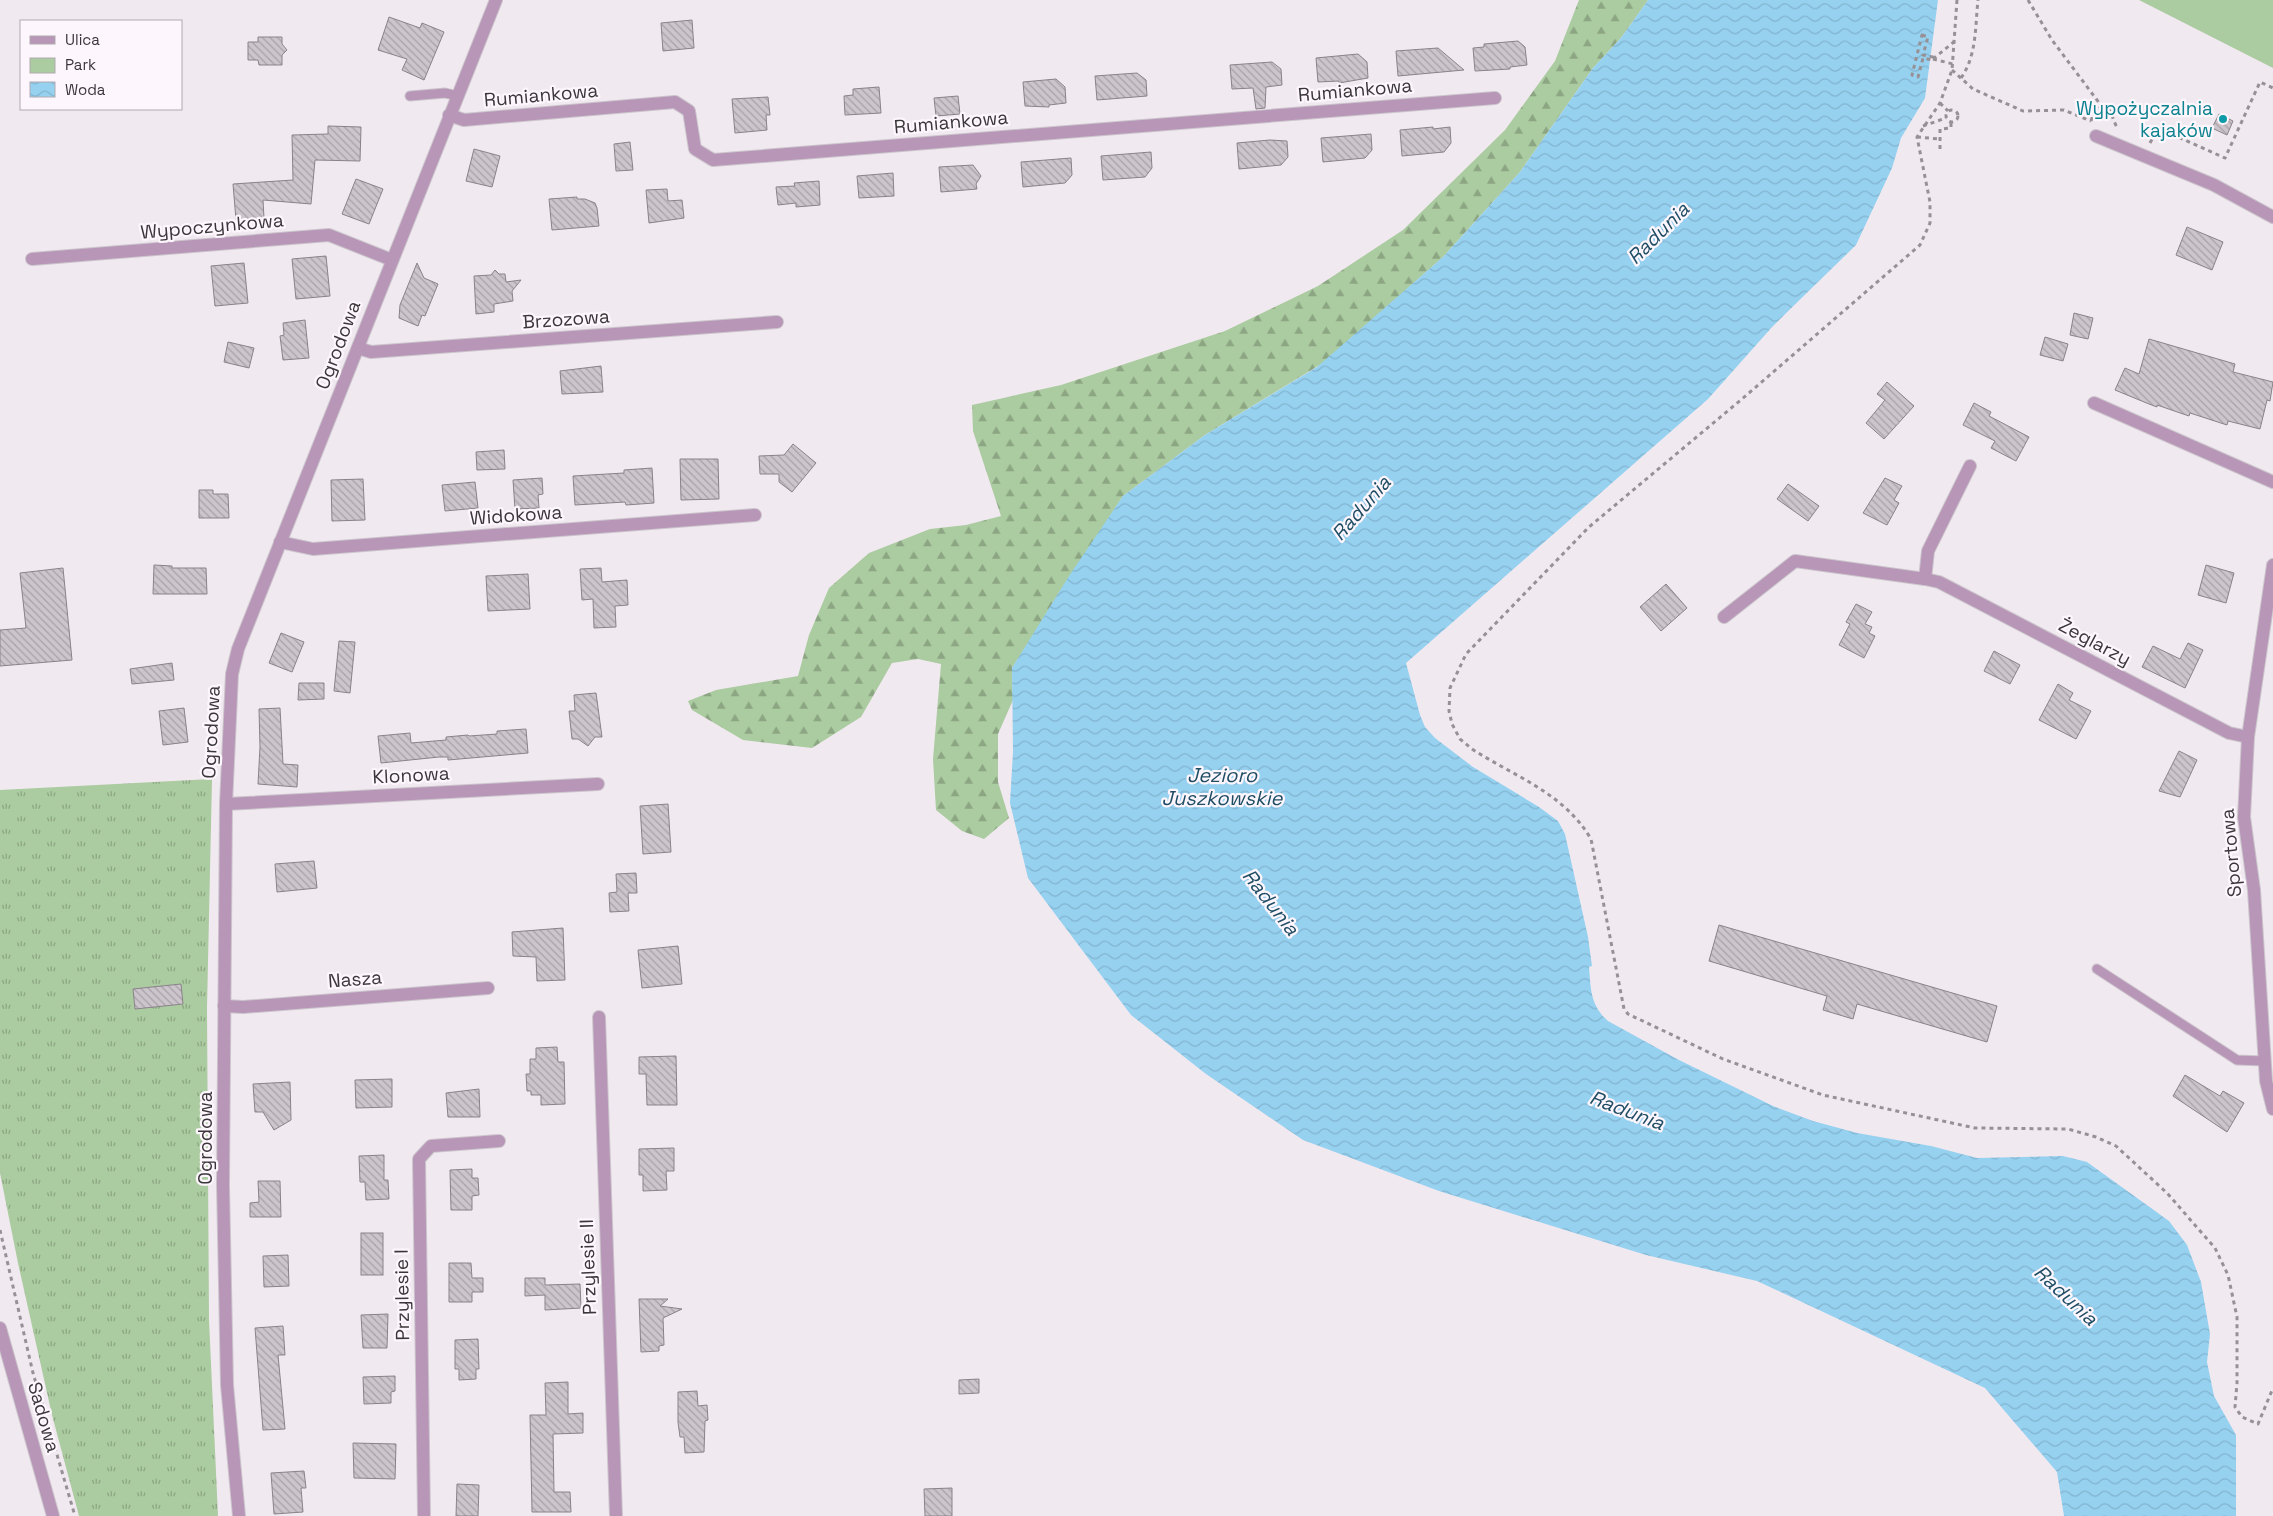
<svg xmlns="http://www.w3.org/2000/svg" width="2273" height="1516" viewBox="0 0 2273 1516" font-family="'Space Grotesk',sans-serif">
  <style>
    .grass { fill: url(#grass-tufts) }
    .forest { fill: url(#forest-firs) }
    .park { fill: #abcba0 }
    .water { fill: url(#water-waves) }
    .building { fill: url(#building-back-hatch); stroke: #898389 }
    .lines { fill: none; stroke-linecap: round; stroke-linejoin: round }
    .service-casing { stroke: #ccc5cc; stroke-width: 11 }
    .minor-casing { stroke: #ccc5cc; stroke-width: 14 }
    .path { stroke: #979196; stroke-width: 3; stroke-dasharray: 4 4; stroke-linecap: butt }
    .service { stroke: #b796b7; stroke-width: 9 }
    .minor { stroke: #b796b7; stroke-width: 12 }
    .culture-dot { fill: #0f9aa8; stroke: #fef6fd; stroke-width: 2 }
    .labels { text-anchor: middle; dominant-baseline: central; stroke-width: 4.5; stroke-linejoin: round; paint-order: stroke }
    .street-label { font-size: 19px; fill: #3a373a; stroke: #fef6fd }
    .culture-label { font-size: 19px; fill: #0d838f; stroke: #fef6fd; text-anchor: end }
    .water-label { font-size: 20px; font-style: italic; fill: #1f4e64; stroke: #fef6fd }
  </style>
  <defs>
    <pattern id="grass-tufts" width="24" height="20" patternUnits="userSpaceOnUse" patternTransform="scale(1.25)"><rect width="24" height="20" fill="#abcba0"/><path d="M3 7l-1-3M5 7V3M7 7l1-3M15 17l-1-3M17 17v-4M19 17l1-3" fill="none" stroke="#8ca683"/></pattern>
    <pattern id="forest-firs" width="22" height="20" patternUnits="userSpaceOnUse" patternTransform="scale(1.25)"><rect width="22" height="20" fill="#abcba0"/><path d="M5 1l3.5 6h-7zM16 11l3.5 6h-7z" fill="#8ca683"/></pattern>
    <pattern id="water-waves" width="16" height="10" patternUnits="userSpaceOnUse" patternTransform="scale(1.25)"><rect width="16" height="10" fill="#96d1f0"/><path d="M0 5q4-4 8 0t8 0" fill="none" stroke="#82b4cf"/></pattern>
    <pattern id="building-back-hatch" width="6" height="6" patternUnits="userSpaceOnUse" patternTransform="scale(1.25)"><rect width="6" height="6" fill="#cdc5cc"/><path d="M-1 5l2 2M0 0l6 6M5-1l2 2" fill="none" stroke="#a7a1a7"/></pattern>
  </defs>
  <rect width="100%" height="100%" fill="#f1e9f0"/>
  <polygon class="grass" points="212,779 207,1008 209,1320 218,1516 79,1516 52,1415 18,1263 0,1173 0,790"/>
  <polygon class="forest" points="1579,0 1648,0 1621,38 1593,68 1520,172 1443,257 1323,363 1205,435 1123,496 1012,668 1013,700 998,734 998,782 1009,818 984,839 962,831 936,810 933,759 941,664 918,659 892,663 861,717 812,748 743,740 692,710 688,701 716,690 798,676 809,635 829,588 869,553 930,529 966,525 1001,516 973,431 972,405 1061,385 1225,331 1318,286 1403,230 1505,130 1555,61"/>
  <polygon class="park" points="2139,0 2273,0 2273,68"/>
  <path class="water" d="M1648,0h290l-13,98 -24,40 -9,30 -36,77 -83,81 -65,73 -302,264 14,52 5,12 10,11 38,29 66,40 19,14 7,13 23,103 4,29 -3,1c2,22 1,38 19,54l69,38 96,47 40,15 44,12 74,13 46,12 86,-2 24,6 82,59 18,24 14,37 9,52 -3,28 7,34 22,39v81h-172l-7,-44 -72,-84 -228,-107 -111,-26 -207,-64 -136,-51 -97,-66 -75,-59 -103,-137 -18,-75 3,-51 -1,-84 57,-92 54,-80 82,-61 112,-68 126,-110 77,-85 73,-104 28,-30z"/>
  <g class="building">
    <polygon points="389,17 420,28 422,23 444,32 424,80 402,70 407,59 378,50"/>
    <polygon points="692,20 694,48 663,51 661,23"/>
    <polygon points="258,37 282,37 282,44 287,50 282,55 282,65 259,65 258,60 248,60 248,42 258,42"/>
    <polygon points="1518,41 1525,47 1527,65 1510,67 1510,69 1475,71 1473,48 1484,47 1484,44"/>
    <polygon points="1438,48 1464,70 1398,76 1396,51"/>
    <polygon points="1358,54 1367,62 1368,78 1339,83 1339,81 1318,82 1316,58"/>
    <polygon points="1272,62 1281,69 1282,85 1266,87 1265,108 1256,109 1253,88 1232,89 1230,65"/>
    <polygon points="1137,73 1146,80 1147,96 1097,100 1095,76"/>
    <polygon points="1056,79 1065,87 1066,103 1049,105 1049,107 1025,106 1023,82"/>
    <polygon points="879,87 881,113 845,115 844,96 853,95 853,89"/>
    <polygon points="958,96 960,114 936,116 934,98"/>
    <polygon points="768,97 770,115 766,115 767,130 735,133 732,99"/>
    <polygon points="2219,114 2233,121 2227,135 2212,128"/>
    <polygon points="328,126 361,127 360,161 315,160 311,204 263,200 264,218 236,220 233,184 293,180 292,135 328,134"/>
    <polygon points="1433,127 1433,129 1450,127 1451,143 1444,152 1402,156 1400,130"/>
    <polygon points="1371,134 1372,150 1365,158 1323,162 1321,138"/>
    <polygon points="1270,140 1287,141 1288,157 1281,165 1239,169 1237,143"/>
    <polygon points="630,142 633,170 616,171 614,144"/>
    <polygon points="474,149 500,156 492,187 466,181"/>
    <polygon points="1151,152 1152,168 1145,177 1103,180 1101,156"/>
    <polygon points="1071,158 1072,175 1065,183 1023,187 1021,162"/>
    <polygon points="973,165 981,176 976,184 977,189 941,192 939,167"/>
    <polygon points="893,173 894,196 859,198 857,176"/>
    <polygon points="356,179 383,189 369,224 342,214"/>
    <polygon points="819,181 820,205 796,207 796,203 778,205 776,187 795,186 794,183"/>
    <polygon points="667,189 668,201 682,200 684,218 649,223 646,190"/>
    <polygon points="577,197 577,199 585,199 595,203 597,208 599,226 552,230 549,199"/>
    <polygon points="2187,227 2223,242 2212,270 2176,255"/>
    <polygon points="326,256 330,296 296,299 292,259"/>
    <polygon points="244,263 248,303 215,306 211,266"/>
    <polygon points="417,263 424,278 438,284 425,316 422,315 418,326 399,318 400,305"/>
    <polygon points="495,270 499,274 505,274 506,282 521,280 512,291 513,301 494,304 494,312 476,314 474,276 491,275"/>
    <polygon points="2074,313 2093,318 2088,339 2070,335"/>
    <polygon points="305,320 309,358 283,360 280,336 284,335 283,323"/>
    <polygon points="2045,337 2068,344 2063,361 2040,355"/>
    <polygon points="2149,339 2235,364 2233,372 2273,382 2270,401 2267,400 2260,429 2228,421 2227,425 2190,413 2189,416 2157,405 2157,407 2149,404 2115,390 2125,368 2139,374"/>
    <polygon points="228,342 254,348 249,368 224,362"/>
    <polygon points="601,366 603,392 562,394 560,371"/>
    <polygon points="1887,382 1914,406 1884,439 1866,423 1885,400 1877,394"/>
    <polygon points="1974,403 1991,412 1989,416 2029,437 2016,461 1991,448 1995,441 1963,425"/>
    <polygon points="793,444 816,463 792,492 779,482 779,474 760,474 759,456 784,455"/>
    <polygon points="504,450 505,469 477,470 476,452"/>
    <polygon points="680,459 718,459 719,499 681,500"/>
    <polygon points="652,468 654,503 626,505 625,502 575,505 573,476 624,473 624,470"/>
    <polygon points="542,478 543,494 538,495 539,508 515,509 513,480"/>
    <polygon points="1885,478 1902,486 1894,500 1899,503 1887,525 1863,513"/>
    <polygon points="363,479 365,520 332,521 331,480"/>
    <polygon points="475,482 478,508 445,511 442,485"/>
    <polygon points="1788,484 1819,506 1808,521 1777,499"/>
    <polygon points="199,490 213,490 213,494 228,494 229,518 199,518"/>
    <polygon points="154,565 172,566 172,568 206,568 207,594 153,594"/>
    <polygon points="2206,565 2234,573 2226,603 2198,595"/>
    <polygon points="63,568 72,660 0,666 0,630 26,628 20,573"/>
    <polygon points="601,568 602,582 627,580 628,605 615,606 616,627 594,628 593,599 582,600 580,569"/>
    <polygon points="528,574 530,609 488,611 486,576"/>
    <polygon points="1666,584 1687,608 1661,631 1640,607"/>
    <polygon points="1856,604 1872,612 1865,624 1872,627 1869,633 1875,636 1864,658 1839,645 1850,624 1846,622"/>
    <polygon points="281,633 304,642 292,672 269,663"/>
    <polygon points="339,641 355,642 350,693 334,691"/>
    <polygon points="2188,643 2203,650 2185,688 2142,667 2153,646 2180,659"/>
    <polygon points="1994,651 2020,665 2010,684 1984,671"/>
    <polygon points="172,663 174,680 132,684 130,669"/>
    <polygon points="299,683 324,683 324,699 298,700"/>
    <polygon points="2058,684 2073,693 2069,700 2091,711 2076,739 2039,720"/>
    <polygon points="596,693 602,737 595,737 588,746 578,739 572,739 569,711 575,711 574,695"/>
    <polygon points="184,708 188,742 163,745 159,711"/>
    <polygon points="280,708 283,764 298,765 297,787 258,784 260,747 259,709"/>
    <polygon points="526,729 528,753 448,760 448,757 439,757 381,763 378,736 410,733 411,743 446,740 446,737 468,735 469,736 497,734 497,731"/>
    <polygon points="2179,751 2197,760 2180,797 2159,791"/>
    <polygon points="668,804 671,852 643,854 640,806"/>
    <polygon points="314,861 317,888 277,892 275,864"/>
    <polygon points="636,873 637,893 628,893 629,911 610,912 609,893 617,892 616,874"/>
    <polygon points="1719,925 1997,1006 1987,1042 1857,1004 1853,1019 1823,1010 1827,996 1709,961"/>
    <polygon points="563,928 565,980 537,981 536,957 513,956 512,932"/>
    <polygon points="678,946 682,984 642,988 638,950"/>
    <polygon points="181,984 183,1004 135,1009 133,989"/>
    <polygon points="557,1047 558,1062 564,1062 565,1104 541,1105 541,1095 531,1095 531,1091 527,1091 526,1074 530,1074 530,1059 536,1059 536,1048"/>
    <polygon points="676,1056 677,1105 647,1105 646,1074 639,1074 639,1057"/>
    <polygon points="2185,1075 2220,1096 2223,1091 2244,1103 2227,1132 2173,1096"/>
    <polygon points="392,1079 392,1107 356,1108 355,1080"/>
    <polygon points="290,1082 291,1120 274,1130 263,1112 255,1112 253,1084"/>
    <polygon points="479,1089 480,1117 448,1117 446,1093"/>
    <polygon points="674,1148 674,1171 666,1171 667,1190 643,1191 643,1175 639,1175 639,1149"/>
    <polygon points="384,1155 384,1180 388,1180 389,1199 366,1200 365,1182 360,1182 359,1156"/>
    <polygon points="472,1169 472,1178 478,1178 479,1195 472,1196 472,1210 451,1210 450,1170"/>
    <polygon points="258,1181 280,1181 281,1217 250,1217 250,1203 259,1202"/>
    <rect x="361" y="1233" width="22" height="42"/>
    <polygon points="288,1255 289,1286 264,1287 263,1256"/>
    <polygon points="449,1263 471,1263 472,1278 483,1278 483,1292 472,1292 472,1302 449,1302"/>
    <polygon points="525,1278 545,1278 545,1285 580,1284 581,1308 545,1310 545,1295 525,1296"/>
    <polygon points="639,1299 668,1299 660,1306 682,1309 663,1318 664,1345 659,1346 659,1351 641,1352"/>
    <polygon points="388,1314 387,1348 363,1348 361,1315"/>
    <polygon points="283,1326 285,1355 278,1355 285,1429 263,1430 255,1328"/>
    <polygon points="478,1339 479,1369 476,1369 476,1379 459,1380 459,1369 455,1369 455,1340"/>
    <polygon points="395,1376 395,1391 391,1392 391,1403 364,1404 363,1377"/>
    <polygon points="979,1379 979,1393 959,1394 959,1380"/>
    <polygon points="568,1382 568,1414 583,1413 583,1433 553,1434 554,1492 570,1492 571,1512 532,1512 530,1415 546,1415 545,1383"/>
    <polygon points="697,1391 698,1406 707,1405 708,1420 705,1421 704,1452 685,1453 684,1437 680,1437 678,1422 678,1392"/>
    <polygon points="353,1443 396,1444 395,1479 354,1478"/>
    <polygon points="304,1471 306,1488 301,1488 303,1512 274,1514 271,1473"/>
    <polygon points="457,1484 479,1485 478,1516 456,1516"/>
    <polygon points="952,1488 952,1516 925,1516 924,1489"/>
  </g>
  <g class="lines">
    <g class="service-casing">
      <g id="service">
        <polyline points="410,96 445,93 458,96"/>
        <polyline points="2097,969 2237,1060 2264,1061"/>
      </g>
    </g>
    <g class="minor-casing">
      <g id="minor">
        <polyline points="449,115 464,120 675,102 689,111 695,149 713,160 1495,98"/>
        <polyline points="2096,136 2214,185 2273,217"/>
        <polyline points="32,259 329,235 392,260"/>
        <polyline points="358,348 371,352 777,322"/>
        <polyline points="2094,403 2273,482"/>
        <polyline points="280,542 313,549 755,515"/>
        <polyline points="2273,565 2248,737 2244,817 2254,890 2266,1081 2273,1109"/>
        <polyline points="1925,579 1928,551 1970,466"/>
        <polyline points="1724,617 1795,561 1925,579 1939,582 2229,733 2248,737"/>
        <polyline points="226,804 598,784"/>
        <polyline points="224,1006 243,1007 488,988"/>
        <polyline points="599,1017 616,1516"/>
        <polyline points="0,1328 53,1516"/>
        <polyline points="239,1516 227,1385 223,1185 226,804 232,674 238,649 496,0"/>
        <polyline points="424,1516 419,1159 431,1146 499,1141"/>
      </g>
    </g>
    <g class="path">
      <path d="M1957,0l-5,70 -12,33 -23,34 13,65v21l-10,22 -178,154 -153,128 -123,127 -16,34 -1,23 3,13 8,15 12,10c43,28 91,43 119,90l33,170 4,5 95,45 100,36 152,33 93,1 28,8 20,9 51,47 48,55 13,27 9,42v66l-2,24 7,10 16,7 15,-36"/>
      <polyline points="2028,0 2052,40 2103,108"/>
      <polygon points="1922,35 1928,37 1923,55 1933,57 1932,60 1923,58 1918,77 1912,75"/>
      <polyline points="1933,59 1955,41"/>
      <polyline points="1933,59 1953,64"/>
      <polyline points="1952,70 1973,89 2023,111 2064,110 2091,121"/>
      <path d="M1961,78c16,-23 14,-51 17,-78"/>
      <polyline points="1940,103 1948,111"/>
      <circle cx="1952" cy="116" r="6"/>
      <polyline points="2091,121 2094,111 2099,108 2110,111 2117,128"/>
      <polyline points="1923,126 1946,118"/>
      <polyline points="1917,137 1940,139"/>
      <polyline points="2150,143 2158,128 2225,158 2260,82 2273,88"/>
      <polyline points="1940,149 1940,129 1951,128 1951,121"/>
      <polyline points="0,1230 33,1373 75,1516"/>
    </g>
    <use href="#service" class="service"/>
    <use href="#minor" class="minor"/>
  </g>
  <circle class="culture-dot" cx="2223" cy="119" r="5"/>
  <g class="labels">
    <g class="street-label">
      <text transform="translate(1355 90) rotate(-5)">Rumiankowa</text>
      <text transform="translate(541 95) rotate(-5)">Rumiankowa</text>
      <text transform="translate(951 122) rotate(-5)">Rumiankowa</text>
      <text transform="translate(212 226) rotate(-5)">Wypoczynkowa</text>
      <text transform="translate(566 319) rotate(-4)">Brzozowa</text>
      <text transform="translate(338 345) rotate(-69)">Ogrodowa</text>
      <text transform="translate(516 515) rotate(-4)">Widokowa</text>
      <text transform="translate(2095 642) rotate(28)">Żeglarzy</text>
      <text transform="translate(211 732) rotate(-87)">Ogrodowa</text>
      <text transform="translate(411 775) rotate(-3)">Klonowa</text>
      <text transform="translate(2231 853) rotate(-95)">Sportowa</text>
      <text transform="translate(355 979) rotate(-4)">Nasza</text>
      <text transform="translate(205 1138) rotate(-90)">Ogrodowa</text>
      <text transform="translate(588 1267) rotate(-92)">Przylesie II</text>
      <text transform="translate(402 1295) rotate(-91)">Przylesie I</text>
      <text transform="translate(44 1417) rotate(74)">Sadowa</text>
    </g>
    <g class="culture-label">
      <text x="2213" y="108">Wypożyczalnia<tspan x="2213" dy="22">kajaków</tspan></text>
    </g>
    <g class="water-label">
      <text transform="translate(1658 233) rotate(-45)">Radunia</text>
      <text transform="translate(1361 508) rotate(-49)">Radunia</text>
      <text x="1222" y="775">Jezioro<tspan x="1222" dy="23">Juszkowskie</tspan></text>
      <text transform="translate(1271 902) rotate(52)">Radunia</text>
      <text transform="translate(1627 1110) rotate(21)">Radunia</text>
      <text transform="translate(2066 1295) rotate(43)">Radunia</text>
    </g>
  </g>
  <rect x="20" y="20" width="162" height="90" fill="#fef6fd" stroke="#b0aaaf"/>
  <rect x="30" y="36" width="25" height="8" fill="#b796b7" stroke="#b0aaaf"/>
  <text x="65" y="45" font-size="15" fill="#3a373a">Ulica</text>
  <rect x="30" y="58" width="25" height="15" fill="#abcba0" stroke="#b0aaaf"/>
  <text x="65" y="70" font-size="15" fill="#3a373a">Park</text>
  <rect x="30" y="82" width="25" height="15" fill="url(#water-waves)" stroke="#b0aaaf"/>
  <text x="65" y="95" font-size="15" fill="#3a373a">Woda</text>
</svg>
